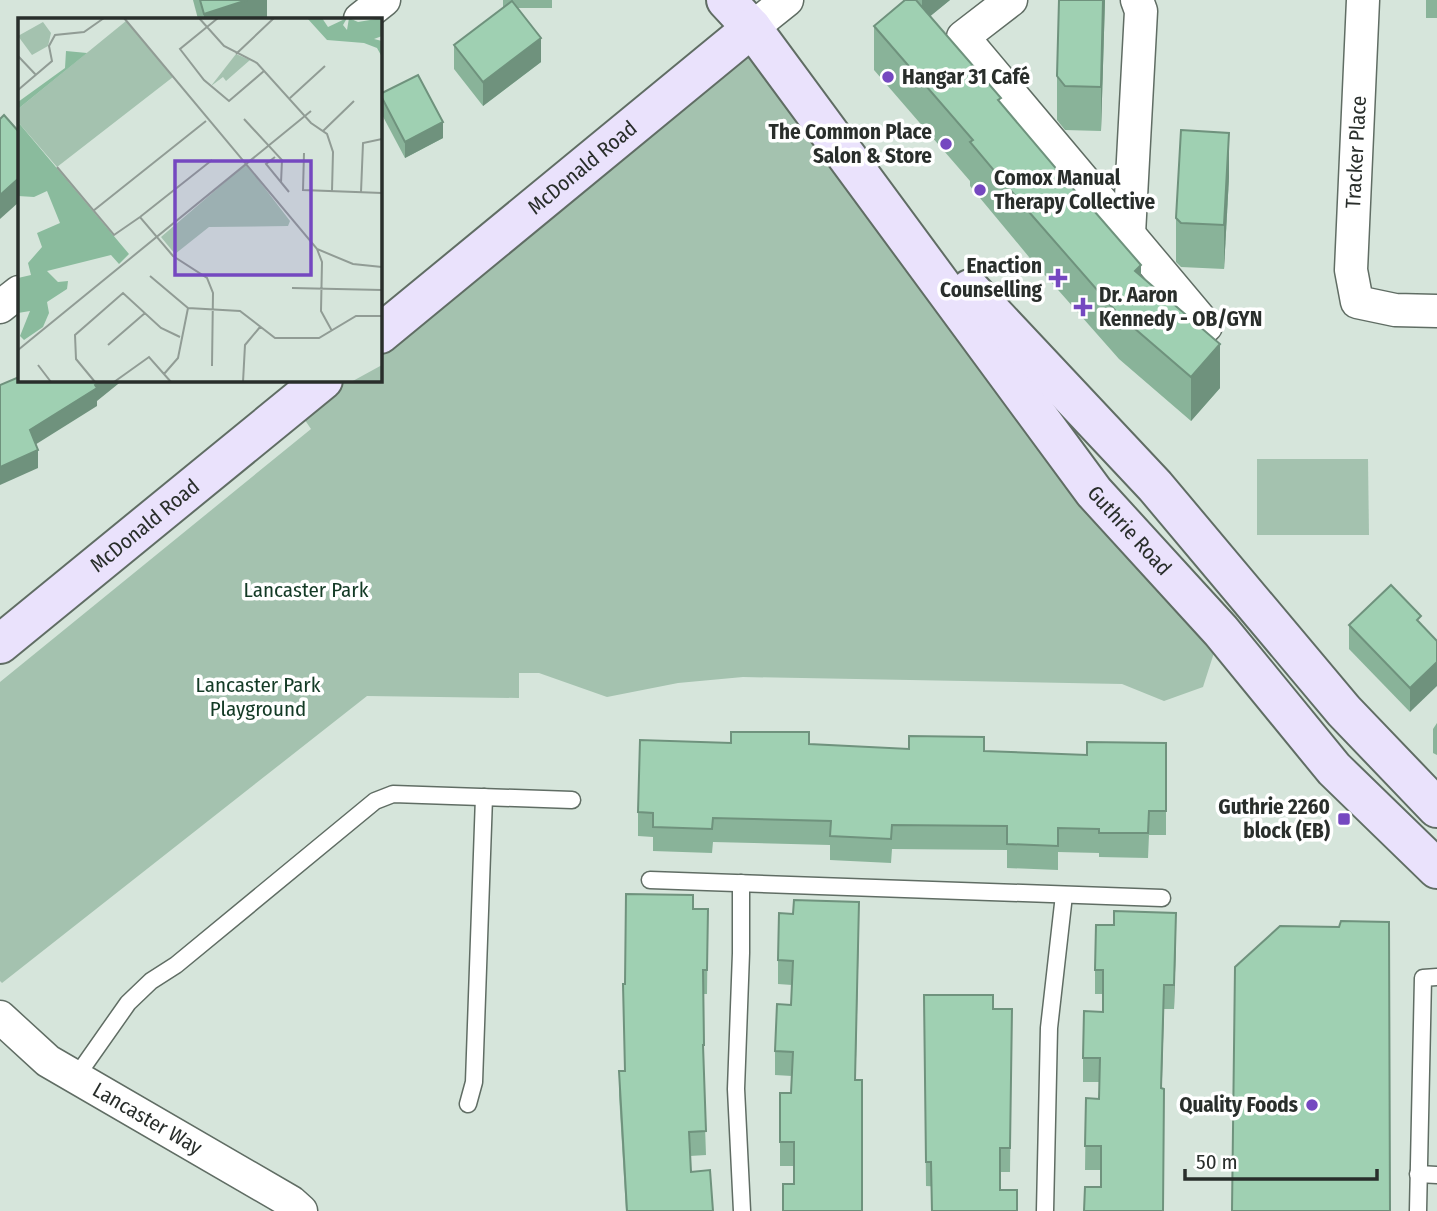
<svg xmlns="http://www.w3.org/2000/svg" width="1437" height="1211" viewBox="0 0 1437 1211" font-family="'Fira Sans Condensed',sans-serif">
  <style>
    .green { fill: #a4c2af }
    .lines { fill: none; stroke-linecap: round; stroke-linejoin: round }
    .lane-casing { stroke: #606d64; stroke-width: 19 }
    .street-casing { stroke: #606d64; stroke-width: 35 }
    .secondary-casing { stroke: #606d64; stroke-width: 42 }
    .lane { stroke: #fff; stroke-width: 16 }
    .street { stroke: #fff; stroke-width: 32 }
    .secondary { stroke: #eae2fc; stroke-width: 38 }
    .wall { fill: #89b399 }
    .shaded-wall { fill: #6f927d }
    .building { fill: #9fd0b2; stroke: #6f927d; stroke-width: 2 }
    .poi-dot { fill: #7548c0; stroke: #fff; stroke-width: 2.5 }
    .labels { text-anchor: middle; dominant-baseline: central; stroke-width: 7; stroke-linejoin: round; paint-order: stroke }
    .poi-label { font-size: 21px; font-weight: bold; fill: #292e2b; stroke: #fff; text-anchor: end }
    .street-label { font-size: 21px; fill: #292e2b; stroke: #fff }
    .park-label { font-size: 21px; fill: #133a25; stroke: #fff }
    .inset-road { fill: none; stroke: #919c95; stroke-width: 2 }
    .view { fill: #7548c0; fill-opacity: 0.15; stroke: #7548c0; stroke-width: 3.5 }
    .inset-edge { fill: none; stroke: #292e2b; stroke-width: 3.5 }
  </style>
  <rect width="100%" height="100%" fill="#d6e5db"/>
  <g class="green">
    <polygon points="752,28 1221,631 1203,687 1164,701 1122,684 743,677 678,683 607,697 539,673 519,673 519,698 367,696 2,983 0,981 0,682 311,429 294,404 323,380 380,380 380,334"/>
    <polygon points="1257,459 1368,459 1369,535 1257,535"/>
  </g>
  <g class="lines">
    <g class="lane-casing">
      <g id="lane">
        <polyline points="650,880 1162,898"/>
        <polyline points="741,883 741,953 736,1089 742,1211"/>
        <polyline points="76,1077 128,1003 151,981 176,965 375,801 393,794 572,800"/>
        <polyline points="468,1104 474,1082 484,797"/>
        <polyline points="1418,1174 1437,1175"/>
        <polyline points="1045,1211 1049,1028 1064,895"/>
        <polyline points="1418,1211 1423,978 1437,977"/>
      </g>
    </g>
    <g class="street-casing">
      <g id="street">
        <polyline points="1011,0 963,37 1206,326"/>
        <polyline points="1363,0 1351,270 1357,302 1395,310 1437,311"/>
        <polyline points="360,19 384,0"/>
        <polyline points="752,28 787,0"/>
        <polyline points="1129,234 1141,11 1137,0"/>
        <polyline points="0,307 19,292"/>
        <path id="s1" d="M0,1017l48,44 243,141 10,9"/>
      </g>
    </g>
    <g class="secondary-casing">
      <g id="secondary">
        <path id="s2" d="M726,0l26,28 342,464 127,139 113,138 103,100"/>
        <polyline points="970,289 1155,486 1344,711 1437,808"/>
        <path id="s3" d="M380,334l372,-306"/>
        <path id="s4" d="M0,644l323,-264"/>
      </g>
    </g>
    <use href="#lane" class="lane"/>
    <use href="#street" class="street"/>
    <use href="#secondary" class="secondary"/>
  </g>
  <g class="wall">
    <polygon points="193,0 267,0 267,17 261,19 198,19"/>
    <polygon points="503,0 552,0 552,8 518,8 541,62 483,106 454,69 454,45 503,8"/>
    <polygon points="903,0 950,0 930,16 1141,276 1220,388 1191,421 1119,359 1029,257 970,186 970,181 874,70 874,26 904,1"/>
    <polygon points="1059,0 1105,0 1101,131 1065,130 1057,120 1057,76"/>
    <rect x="1426" y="0" width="11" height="18"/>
    <polygon points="380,94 443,138 405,158 380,111"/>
    <polygon points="1229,177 1224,269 1181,267 1176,262 1176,218"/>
    <polygon points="1421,624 1410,712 1349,649 1349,625"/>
    <polygon points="1437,723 1437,755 1433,753 1433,729"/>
    <polygon points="731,743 809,744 909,749 1087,755 1166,743 1166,835 1149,835 1148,858 1099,857 1099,853 1058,852 1058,870 1007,868 1007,850 892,849 891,863 830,860 830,845 713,842 712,853 653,851 653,837 638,836 638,812"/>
    <polygon points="693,909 708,909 707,994 703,994 704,1045 703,1069 706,1155 690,1156 691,1172 713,1211 626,1211 619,1095 619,1071 624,1071 625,984"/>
    <polygon points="859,926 794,1184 794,1166 780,1166 780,1093 791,1093 792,1076 775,1075 775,1051 791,1005 792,985 778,984 778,960"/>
    <polygon points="1176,937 1174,1009 1164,1009 1101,1187 1101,1170 1085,1170 1086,1098 1099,1099 1099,1082 1083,1082 1083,1058 1103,1012 1103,994 1095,994 1095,970"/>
    <polygon points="924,995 993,1009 1012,1009 1010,1172 1000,1172 1000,1190 926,1186"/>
  </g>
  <g class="shaded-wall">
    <polygon points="247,0 267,0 267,17 261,19 204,19 204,14"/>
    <polygon points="922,0 950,0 922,23"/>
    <polygon points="1103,0 1105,0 1101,131 1101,87"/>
    <polygon points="541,38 541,62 483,106 483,82"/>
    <polygon points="443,122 443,138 405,158 405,142"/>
    <polygon points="1229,133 1229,177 1224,269 1224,225"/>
    <polygon points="19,178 19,202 0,219 0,195"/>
    <polygon points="1141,265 1141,310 1135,271"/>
    <polygon points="1220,344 1220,388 1191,421 1191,377"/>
    <polygon points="101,380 123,380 97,401 97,406 30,448 30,430"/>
    <polygon points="38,450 38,468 0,485 0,467"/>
    <polygon points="1437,662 1437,686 1410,712 1410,688"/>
    <polygon points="859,902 859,926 855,1104 855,1080"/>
    <polygon points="1176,913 1176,937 1174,1009 1174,985"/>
    <polygon points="1164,985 1164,1009 1161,1113 1161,1088"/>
  </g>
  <g class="building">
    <polygon points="200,0 247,0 204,14"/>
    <polygon points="905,0 916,0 1001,98 998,100 1081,198 1082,197 1141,265 1135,271 1220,344 1191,377 1119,315 1029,212 970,142 973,140 874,26"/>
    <polygon points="1059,0 1103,0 1101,87 1065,86 1057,76"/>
    <polygon points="512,1 541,38 483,82 454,45"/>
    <polygon points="418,75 443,122 405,142 380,94"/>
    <polygon points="4,115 19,132 19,178 0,195 0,119"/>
    <polygon points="1181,130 1229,133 1224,225 1181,223 1176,218"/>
    <polygon points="19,377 19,380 101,380 95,385 97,388 30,430 38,450 0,467 0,385"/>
    <polygon points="1391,585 1421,616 1417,620 1437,641 1437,662 1410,688 1349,625"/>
    <polygon points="731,732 809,732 809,744 909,749 909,736 984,737 984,751 1087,755 1087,742 1166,743 1166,811 1149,811 1148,833 1099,833 1099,829 1058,828 1058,846 1007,844 1007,826 892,825 891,839 830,836 831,821 713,818 712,829 653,827 653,813 638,812 640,740 731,743"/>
    <polygon points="626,894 693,895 693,909 708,909 707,970 703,970 704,1045 703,1045 706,1131 689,1132 691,1172 710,1170 713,1211 627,1211 619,1071 625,1071 623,984 625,984"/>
    <polygon points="794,900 859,902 855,1080 862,1080 862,1211 783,1211 783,1184 794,1184 794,1142 780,1142 780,1093 791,1093 793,1052 775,1051 777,1004 791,1005 793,961 778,960 779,913 793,914"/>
    <polygon points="1114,911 1176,913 1174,985 1164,985 1161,1088 1164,1089 1163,1211 1084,1211 1085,1187 1101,1187 1101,1146 1085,1146 1086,1098 1099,1099 1100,1058 1083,1058 1084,1011 1103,1012 1103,970 1095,970 1096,925 1114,925"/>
    <polygon points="1341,921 1389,922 1390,1211 1232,1211 1235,967 1280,926 1339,927"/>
    <polygon points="924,995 993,995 993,1009 1012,1009 1010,1148 1000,1148 1000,1190 1017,1190 1017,1211 932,1211 931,1162 926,1162"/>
  </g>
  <g class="poi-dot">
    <circle cx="888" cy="77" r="7"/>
    <circle cx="946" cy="144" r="7"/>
    <circle cx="980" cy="190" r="7"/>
    <path d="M1054.5 267.5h7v7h7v7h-7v7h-7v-7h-7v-7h7z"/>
    <path d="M1079.5 296.5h7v7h7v7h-7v7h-7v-7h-7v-7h7z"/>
    <rect x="1337" y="812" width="14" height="14" rx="3.5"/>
    <circle cx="1312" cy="1105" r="7"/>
  </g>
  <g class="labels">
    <g class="poi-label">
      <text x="902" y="77" text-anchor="start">Hangar 31 Café</text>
      <text x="932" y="132">The Common Place<tspan x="932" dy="24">Salon &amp; Store</tspan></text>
      <text x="994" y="178" text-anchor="start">Comox Manual<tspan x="994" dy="24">Therapy Collective</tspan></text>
      <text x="1042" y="266">Enaction<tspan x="1042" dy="24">Counselling</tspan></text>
      <text x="1099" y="295" text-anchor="start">Dr. Aaron<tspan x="1099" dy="24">Kennedy - OB/GYN</tspan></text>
      <text x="1330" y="807">Guthrie 2260<tspan x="1330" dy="24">block (EB)</tspan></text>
      <text x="1298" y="1105">Quality Foods</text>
    </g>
    <g class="street-label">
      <text transform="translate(1356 152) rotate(-87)">Tracker Place</text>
      <text stroke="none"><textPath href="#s3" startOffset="262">McDonald Road</textPath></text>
      <text stroke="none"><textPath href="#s4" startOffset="187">McDonald Road</textPath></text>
      <text stroke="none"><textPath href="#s2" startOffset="667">Guthrie Road</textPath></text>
      <text stroke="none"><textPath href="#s1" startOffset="180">Lancaster Way</textPath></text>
    </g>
    <g class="park-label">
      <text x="306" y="590">Lancaster Park</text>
      <text x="258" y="685">Lancaster Park<tspan x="258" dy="24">Playground</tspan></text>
    </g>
  </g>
  <g transform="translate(18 18)">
    <rect width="364" height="364" fill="#d6e5db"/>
    <path d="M108,3l47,56 -116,90 -39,-45v-13zM25,4l8,11 -3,13 -16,9 -14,-19zM218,36l14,6 -24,21 -3,-4 -12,9zM228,146l44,57 -2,5 -79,1 -34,27 -14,-17zM364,347v17h-31z" fill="#a4c2af"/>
    <path d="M289,0h15l6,9 19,-9 -4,7 4,5 2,-12 9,4 24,-4v18l-8,3 8,2v16l-5,-9 -13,-5 -37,-3zM48,33l21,2 -69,56v-7l47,-34zM0,104l111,132 -10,10 -8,-9 -64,16 11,11 10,-1 -1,8 -20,13 2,11 -6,14 -19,13 -4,-4 10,-25 -12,2v-35l13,-3 -3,-12 14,-16 -5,-14 23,-10 -13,-32 -13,6 -16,-1z" fill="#8abb9d"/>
    <path class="inset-road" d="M106,0l193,231 36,15 29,3M181,0l25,28 33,17 54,60 16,11 6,18 -1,39M200,0l-38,31 24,31 25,21 35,-30M218,36l38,-36M0,38l18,19M0,72l34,-29 -3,-15 6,-11 29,-3 20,-14M272,80l35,-32M226,101l38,41 -1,23M305,113l31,-30M286,135l-1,37 79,3M257,139l-9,7 23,28M39,149l57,68 26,-18 33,39 34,22 6,15 -1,73M343,174l2,-49 19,-4M75,193l113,-90M122,199l72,-57M299,231l5,13 -1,49 11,20M132,258l38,32 52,3 35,27h44l37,-22h26M274,270l90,2M90,327l37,-32M0,332l293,-239M20,347l13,17M146,356l14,-16 10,-50M77,364l-19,-23 -1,-24 48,-42 38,35 19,9M96,364l35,-25 22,25M225,364l2,-37 15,-18"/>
    <path class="view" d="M157,143h136v114h-136z"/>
    <rect width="364" height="364" class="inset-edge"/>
  </g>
  <path d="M1185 1169v10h192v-10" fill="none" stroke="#292e2b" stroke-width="3.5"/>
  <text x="1196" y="1169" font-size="21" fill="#292e2b" stroke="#ffffff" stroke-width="5" paint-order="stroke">50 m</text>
</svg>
